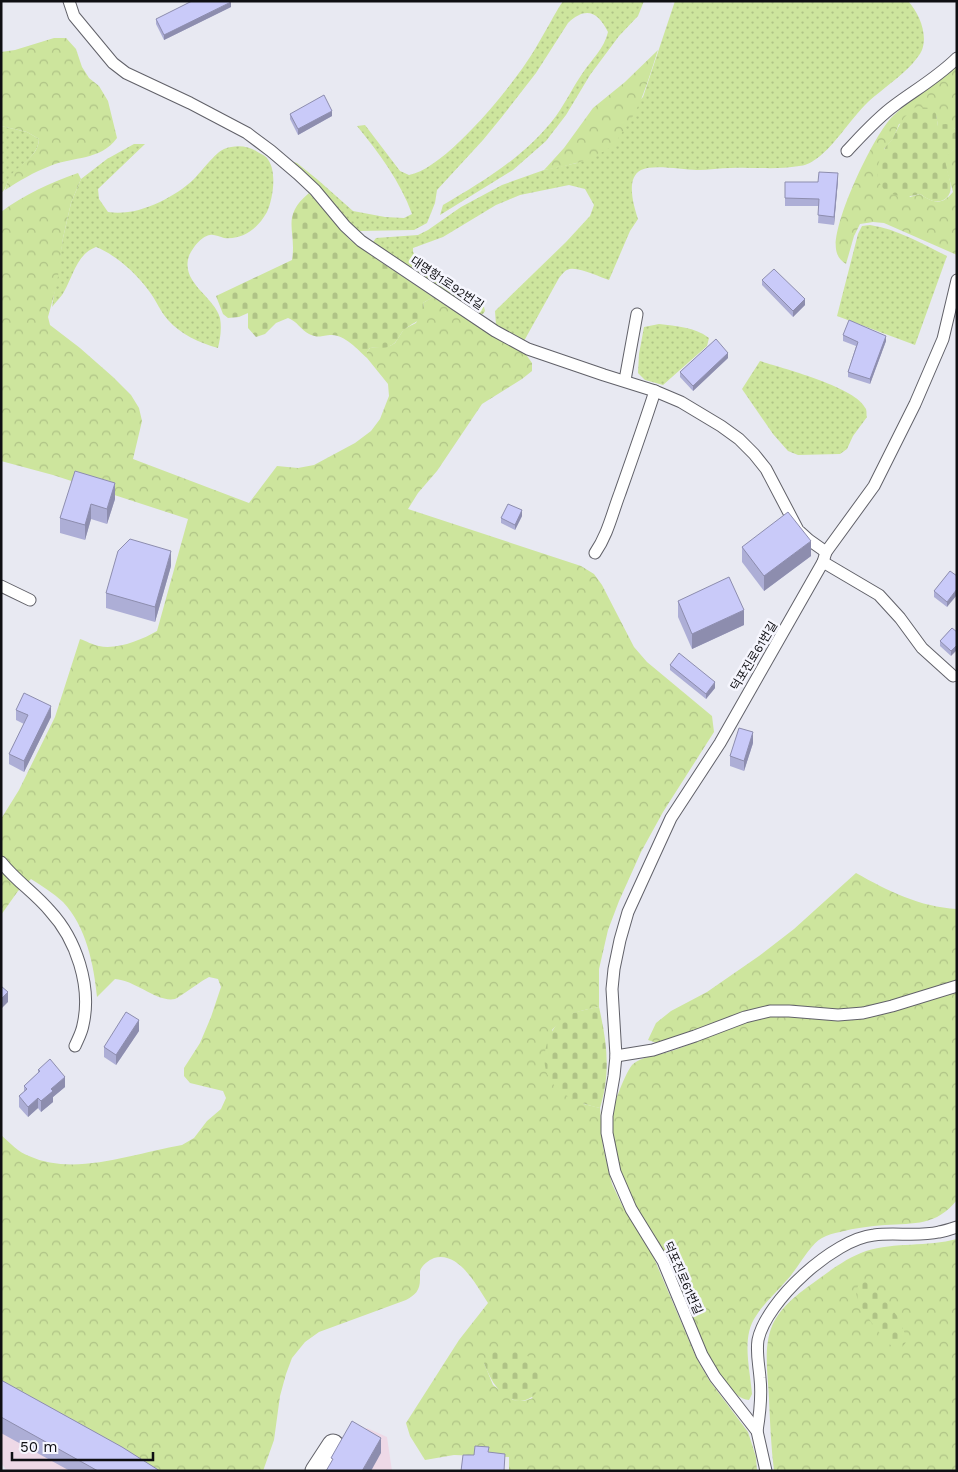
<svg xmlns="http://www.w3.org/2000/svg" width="958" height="1472" viewBox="0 0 958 1472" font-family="'Work Sans','Noto Sans KR',sans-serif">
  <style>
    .industrial { fill: #eed9e7 }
    .grass { fill: url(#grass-dots) }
    .forest { fill: url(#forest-crowns); fill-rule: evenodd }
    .cemetery { fill: url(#cemetery-stones) }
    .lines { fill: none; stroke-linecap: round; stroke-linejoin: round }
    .service-casing { stroke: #616169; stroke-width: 13 }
    .minor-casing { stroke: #616169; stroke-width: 23 }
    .service { stroke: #fff; stroke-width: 11 }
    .minor { stroke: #fff; stroke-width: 21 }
    .wall { fill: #adaed6 }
    .shaded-wall { fill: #8d8dae }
    .building { fill: #c9caf9; stroke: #8d8dae }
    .labels { text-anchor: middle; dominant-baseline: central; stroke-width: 5; stroke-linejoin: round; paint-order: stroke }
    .street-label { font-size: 12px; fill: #0f0f13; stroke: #f6f6fe }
  </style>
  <defs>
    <pattern id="grass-dots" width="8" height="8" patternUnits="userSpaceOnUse" patternTransform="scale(1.25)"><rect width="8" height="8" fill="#cde59d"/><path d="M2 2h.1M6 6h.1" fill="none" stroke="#afc386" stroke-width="1.8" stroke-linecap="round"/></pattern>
    <pattern id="forest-crowns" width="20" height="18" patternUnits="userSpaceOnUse" patternTransform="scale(1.25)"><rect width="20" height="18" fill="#cde59d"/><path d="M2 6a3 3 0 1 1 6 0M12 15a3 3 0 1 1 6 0" fill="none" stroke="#afc386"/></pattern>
    <pattern id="cemetery-stones" width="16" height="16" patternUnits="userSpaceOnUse" patternTransform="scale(1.25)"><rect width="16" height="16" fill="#cde59d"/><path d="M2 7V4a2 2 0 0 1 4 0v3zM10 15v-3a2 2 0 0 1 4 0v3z" fill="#afc386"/></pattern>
  </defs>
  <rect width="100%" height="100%" fill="#e8e9f2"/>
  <g class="industrial">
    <polygon points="1,1393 143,1471 7,1471 1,1463"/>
    <polygon points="367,1428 387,1437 392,1471 317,1471 333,1445"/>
  </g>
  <g class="grass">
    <path d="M563,1h81l-6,15 -19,20 -29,39 -24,40 -20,26 -33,29 -73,45 3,-10c41,-24 84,-50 113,-89 10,-14 17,-29 26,-42 10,-15 22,-25 26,-42 -10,-20 -22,-26 -40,-9l-32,50 -35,45 -18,22 -46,50 -2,13 -8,20 -13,7 -55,1 -5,-3 -63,-67 6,2 21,17 35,31 32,6 19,1 8,-4c-12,-33 -33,-61 -55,-88l8,-1 35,46 9,4c35,-6 97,-82 117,-112 14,-20 24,-42 37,-62z"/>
    <path d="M675,1h233c11,12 20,33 14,49 -8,18 -40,39 -54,52 -17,16 -36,48 -55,59 -3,2 -9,5 -14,5 -22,4 -45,1 -68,2 -11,0 -22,2 -34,2 -15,0 -43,-6 -56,0 -16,8 -7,37 -3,49l-8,12 -21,49c-10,-3 -33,-15 -42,-10 -3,1 -6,6 -8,8l-35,63 -19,-9 -9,-7 -1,-14 71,-69 24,-26 4,-11 -9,-16 -16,-4 -49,10 -24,10 -53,32 -30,11v4l4,5 67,50 1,4 -2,3h-5l-74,-48 -31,-24 3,-4 42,-3 10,-5 33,-23 41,-22 42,-15 33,-7 66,-66z"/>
    <path d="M1,126l26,6 12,7c-1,17 -18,25 -28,37 -5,6 -4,13 -10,17z"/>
    <path d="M134,144h11l-47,45 1,10 9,13c29,5 66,-14 86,-33 8,-8 21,-26 30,-30 10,-4 23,-4 32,2 3,2 8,4 10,6 12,12 7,42 1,55 -9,16 -23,28 -43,26 -4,-1 -10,-4 -14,-3 -9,1 -18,14 -21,21 -9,27 25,40 31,62 2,11 0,21 -2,30 -18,-5 -38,-14 -50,-28 -8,-9 -12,-20 -19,-29 -13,-18 -33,-36 -53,-44 -20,7 -23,31 -34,48 -3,4 -7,8 -10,12l11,-69 8,-35 10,-24 26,-20z"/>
    <path d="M870,225c27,4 53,19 77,31l-32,89 -78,-29 21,-82 4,-8z"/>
    <path d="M659,324c17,2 36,3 50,14l-2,8 -44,39 -18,-5 -7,-7 1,-19 5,-27z"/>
    <path d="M760,361c22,7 97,26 106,48 1,3 0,6 1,8l-14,19 -6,13 -7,5 -42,1 -10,-4 -15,-17 -31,-45z"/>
  </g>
  <g class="forest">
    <path d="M54,38h12l10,11 6,18 7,11 10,8 9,15 9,37c-17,23 -43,18 -67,28 -16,6 -31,15 -45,24 1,-3 2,-8 4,-12 9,-14 29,-20 30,-39l-12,-7 -26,-6v-74l14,-2z"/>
    <path d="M658,50c-10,30 -17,59 -37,84 -3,4 -5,9 -9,12 -21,15 -44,20 -68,24l20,-22 29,-40 32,-26z"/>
    <path d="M957,66v65l-3,-3 -16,-2 -2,-11 -37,9 -6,15 -9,10 26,48 10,-3c14,9 21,12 33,-2l-8,-28v-8l12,-9v108l-73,-32 -11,-1 -13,2 -6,12 -8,28c-6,-4 -9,-8 -10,-15 -4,-26 38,-115 57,-133 19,-19 44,-32 64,-50z"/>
    <path d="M78,173l3,6 -10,24 -8,35 -6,46 -9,33 2,8 30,23 33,29 18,18 8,13 3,13 -9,38 116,44 28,-37 21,2 16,-3 41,-22 16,-12 9,-12 9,-23 -1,-12 -21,-26v-6l3,-4 20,-2 5,-3 9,-14 12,-6 8,-16 -1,-4 10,-6 56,37 36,19 7,10v8l-10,8 -40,25 -45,67 -19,22 -10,16 173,57 13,8 8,11 32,62 13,15 65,54 2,16 -51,80 -22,40 -22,49 -11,29 -9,39v38c-24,5 -30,5 -47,23l32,74 16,4 3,39 9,37 10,21 31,51 43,101 13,23 39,52 8,25 1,14h-248v-14l-55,-2 -29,5 -15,-24 -4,-13 53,-83 29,-37c-12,-18 -29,-52 -54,-45 -5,2 -12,7 -14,13 0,3 0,6 0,8 0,12 -5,16 -14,21l-87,32 -14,10 -13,16 -6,16 -6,22 -6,44 -11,31h-120l-142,-78v-258c9,8 17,17 28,21 46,21 105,-3 153,-11l12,-7 13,-17 14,-12 5,-11 -3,-7 -33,-8 -6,-7v-8l16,-25 11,-26 10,-30 -3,-8 -9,-2c-8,4 -29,20 -34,22 -17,4 -40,-19 -60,-20l-18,18c-3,-32 -11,-71 -34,-95 -10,-9 -21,-16 -32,-23l-13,12 -17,24v-96l18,-29 36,-73 25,-78c6,2 13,6 19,7 17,4 43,-6 58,-15l31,-112 -135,-44 -52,-14v-249c24,-18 49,-29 77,-39zM484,1363l49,35 -9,3 -11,-1 -20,-15z"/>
    <path d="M856,873c32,18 64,34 101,36v291c-21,26 -42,23 -72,25 -15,1 -30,3 -45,7 -6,1 -13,3 -18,6 -12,6 -25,32 -36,43 -10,12 -22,22 -30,35 -15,21 -6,53 -4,78l-3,6c-34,-3 -66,-108 -79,-137 -15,-30 -39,-57 -49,-90 -3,-8 -4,-17 -6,-25 -1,-8 -4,-15 -5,-23 0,-12 14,-50 22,-60 6,-6 16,-8 24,-10 29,-6 54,-20 80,-33l-79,21 -9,-3 8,-17 15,-12 36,-19 52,-36 35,-27z"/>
    <path d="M957,1239v232h-183c-3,-24 -4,-49 -5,-73 -1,-23 -6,-50 3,-72 9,-21 30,-35 48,-48 15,-11 29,-21 46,-27 29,-9 61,-4 91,-12z"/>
  </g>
  <g class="cemetery">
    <path d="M916,107l15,1 5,6 2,12c8,-4 13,-2 19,5v16l-12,10c0,14 13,33 0,42 -10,6 -17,0 -25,-5 -11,3 -19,4 -30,-1 -17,-8 -14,-29 -6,-43 2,-5 7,-8 9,-12 8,-16 8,-19 23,-31z"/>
    <path d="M309,193l41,47 25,18 58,39 -10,6c5,16 -8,18 -18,26 -6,5 -7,14 -15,17 -6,3 -13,1 -20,2l-3,4v6c-9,-8 -22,-23 -35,-23 -10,0 -12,4 -23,-1 -8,-4 -12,-13 -21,-16l-12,5 -11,11 -9,3 -8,-9v-15l-9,4 -11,1 -5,-4 -7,-18 76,-36c5,-30 -12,-43 17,-67z"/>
    <path d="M599,1007c8,36 12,65 1,101 -36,-8 -66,-27 -52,-68 4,-9 9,-19 18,-24 10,-5 22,-7 33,-9z"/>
    <path d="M862,1280l8,1 27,35 11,24 -6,7 -8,1c-11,-8 -32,-37 -37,-51 -2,-7 1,-12 5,-17z"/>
    <path d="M510,1349c70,17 5,99 -26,14l4,-10 10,-3z"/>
  </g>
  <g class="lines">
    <g class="service-casing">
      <g id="service">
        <polyline points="69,1 74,16 113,63 126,73 190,103 247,133 271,151 298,174 315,190 345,226 361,241 495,331 528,349 604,375 655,391 681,402 721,426 739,439 754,454 766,469 798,530 809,540 826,552"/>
        <path d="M847,151c15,-16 30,-33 48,-46 20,-15 43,-28 62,-47"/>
        <polyline points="625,380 637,314"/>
        <path d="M595,553c13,-19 17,-39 25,-60 12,-34 24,-68 35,-102"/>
        <polyline points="823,562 879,595 900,618 922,648 953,676"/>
        <polyline points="1,586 30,600"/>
        <path d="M1,862c15,19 34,31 49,49 26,28 42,75 33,114 -1,7 -5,14 -8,21"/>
        <polyline points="616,1056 653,1050 695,1036 745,1017 770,1011 789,1011 838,1015 863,1013 892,1006 957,986"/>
        <path d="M757,1431c3,-18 5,-35 3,-53 -1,-13 -4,-25 -2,-38 8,-39 76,-101 116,-105 21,-3 43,2 65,-3 6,-1 12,-3 18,-5"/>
        <polyline points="766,1471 757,1431 715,1377 702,1355 663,1261 631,1209 615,1172 607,1133 607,1116 614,1076 616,1056 612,989 614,969 620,940 628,912 671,818 720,743 823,562 826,552 874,486 915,404 943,339 957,280"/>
      </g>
    </g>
    <g class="minor-casing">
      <polyline id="minor" points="316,1471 333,1445"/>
    </g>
    <use href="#service" class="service"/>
    <use href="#minor" class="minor"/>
  </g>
  <g class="wall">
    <polygon points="231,7 164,40 156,24 156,19"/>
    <polygon points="290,114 332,116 298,135 290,119"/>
    <polygon points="838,180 834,225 818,223 819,206 785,206 785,182 818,182"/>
    <polygon points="762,280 805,305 793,317 762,285"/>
    <polygon points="843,335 886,341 870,384 848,377 848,372 856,346 843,341"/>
    <polygon points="728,358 693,391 680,377 680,372"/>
    <polygon points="115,483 115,499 107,524 91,519 85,540 60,533 60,518"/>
    <polygon points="522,516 515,530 501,523 501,518"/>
    <polygon points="742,547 811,556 764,591 742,562"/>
    <polygon points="171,566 155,622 106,608 106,593"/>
    <polygon points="957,576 947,607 934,597 934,591"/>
    <polygon points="678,601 744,625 692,649 678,617"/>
    <polygon points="952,628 951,656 940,646 940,641"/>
    <polygon points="670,665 715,688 706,699 670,670"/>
    <polygon points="16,710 51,717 24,772 9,764 9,754 24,724 16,720"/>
    <polygon points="753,743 744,771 730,766 730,756"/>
    <polygon points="139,1031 116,1065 104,1057 104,1047"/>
    <polygon points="38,1070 65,1087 53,1097 53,1102 41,1112 38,1108 28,1117 19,1107 19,1096 24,1092 24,1086 38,1073"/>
    <polygon points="1,1380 160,1471 70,1471 1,1433"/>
  </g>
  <g class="shaded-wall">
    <polygon points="231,2 231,7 164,40 164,35"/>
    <polygon points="332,111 332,116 298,135 298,129"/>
    <polygon points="838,173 838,180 834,225 834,217"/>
    <polygon points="805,299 805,305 793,317 793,311"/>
    <polygon points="886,336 886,341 870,384 870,379"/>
    <polygon points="728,353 728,358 693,391 693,386"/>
    <polygon points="115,483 115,499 107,524 107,509"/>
    <polygon points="91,504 91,519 85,540 85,525"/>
    <polygon points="522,510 522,516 515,530 515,525"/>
    <polygon points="811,541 811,556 764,591 764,576"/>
    <polygon points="171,551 171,566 155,622 155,607"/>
    <polygon points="957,589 957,595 947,607 947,602"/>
    <polygon points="744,610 744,625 692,649 692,634"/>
    <polygon points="957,645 957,650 951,656 951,651"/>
    <polygon points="715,682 715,688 706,699 706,694"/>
    <polygon points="51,706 51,717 24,772 24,761"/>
    <polygon points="753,732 753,743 744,771 744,761"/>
    <polygon points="8,992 8,1002 1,1009 1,999"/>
    <polygon points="139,1020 139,1031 116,1065 116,1055"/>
    <polygon points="65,1077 65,1087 53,1097 53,1102 41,1112 41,1101 51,1089"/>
    <polygon points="38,1098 38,1108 28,1117 28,1107"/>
    <polygon points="381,1438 381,1453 371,1471 362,1471"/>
  </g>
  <g class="building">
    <polygon points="192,1 230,1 231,2 164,35 156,19"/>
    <polygon points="324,95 332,111 298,129 290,114"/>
    <polygon points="819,172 838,173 834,217 818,215 819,199 785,198 785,182 818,182"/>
    <polygon points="774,269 805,299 793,311 762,280"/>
    <polygon points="849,320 886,336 870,379 848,372 858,342 843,335"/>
    <polygon points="716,339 728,353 693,386 680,372"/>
    <polygon points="75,471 115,483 107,509 91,504 85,525 60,518"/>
    <polygon points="508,504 522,510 515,525 501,518"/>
    <polygon points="788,512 811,541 764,576 742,547"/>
    <polygon points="130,539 171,551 155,607 106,593 118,551"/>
    <polygon points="950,571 957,576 957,589 947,602 934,591"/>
    <polygon points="729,577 744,610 692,634 678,601"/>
    <polygon points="952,628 957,632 957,645 951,651 940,641"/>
    <polygon points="679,653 715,682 706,694 670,665"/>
    <polygon points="24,693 51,706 24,761 9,754 28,715 16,710"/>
    <polygon points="739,728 753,732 744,761 730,756"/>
    <polygon points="1,986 8,992 1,999"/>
    <polygon points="126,1012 139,1020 116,1055 104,1047"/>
    <polygon points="50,1059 65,1077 51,1089 53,1091 41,1101 38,1098 28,1107 19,1096 27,1089 24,1086 40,1071 38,1070"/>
    <polygon points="1,1380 122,1447 160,1471 98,1471 1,1417"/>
    <polygon points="352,1421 381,1438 362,1471 326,1471 333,1459 331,1458"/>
    <polygon points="475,1446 489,1447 488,1452 505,1454 504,1471 461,1471 463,1455 474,1455"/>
  </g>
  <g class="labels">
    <g class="street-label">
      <text transform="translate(447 283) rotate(34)">대명항1로92번길</text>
      <text transform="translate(754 656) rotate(-59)">덕포진로61번길</text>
      <text transform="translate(683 1278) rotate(66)">덕포진로61번길</text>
    </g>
  </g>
  <rect width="958" height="1472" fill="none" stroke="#0f0f13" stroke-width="5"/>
  <path d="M12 1452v8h141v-8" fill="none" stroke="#0f0f13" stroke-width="2.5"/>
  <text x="20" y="1452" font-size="15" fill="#0f0f13" stroke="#f6f6fe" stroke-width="4" paint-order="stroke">50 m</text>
</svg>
